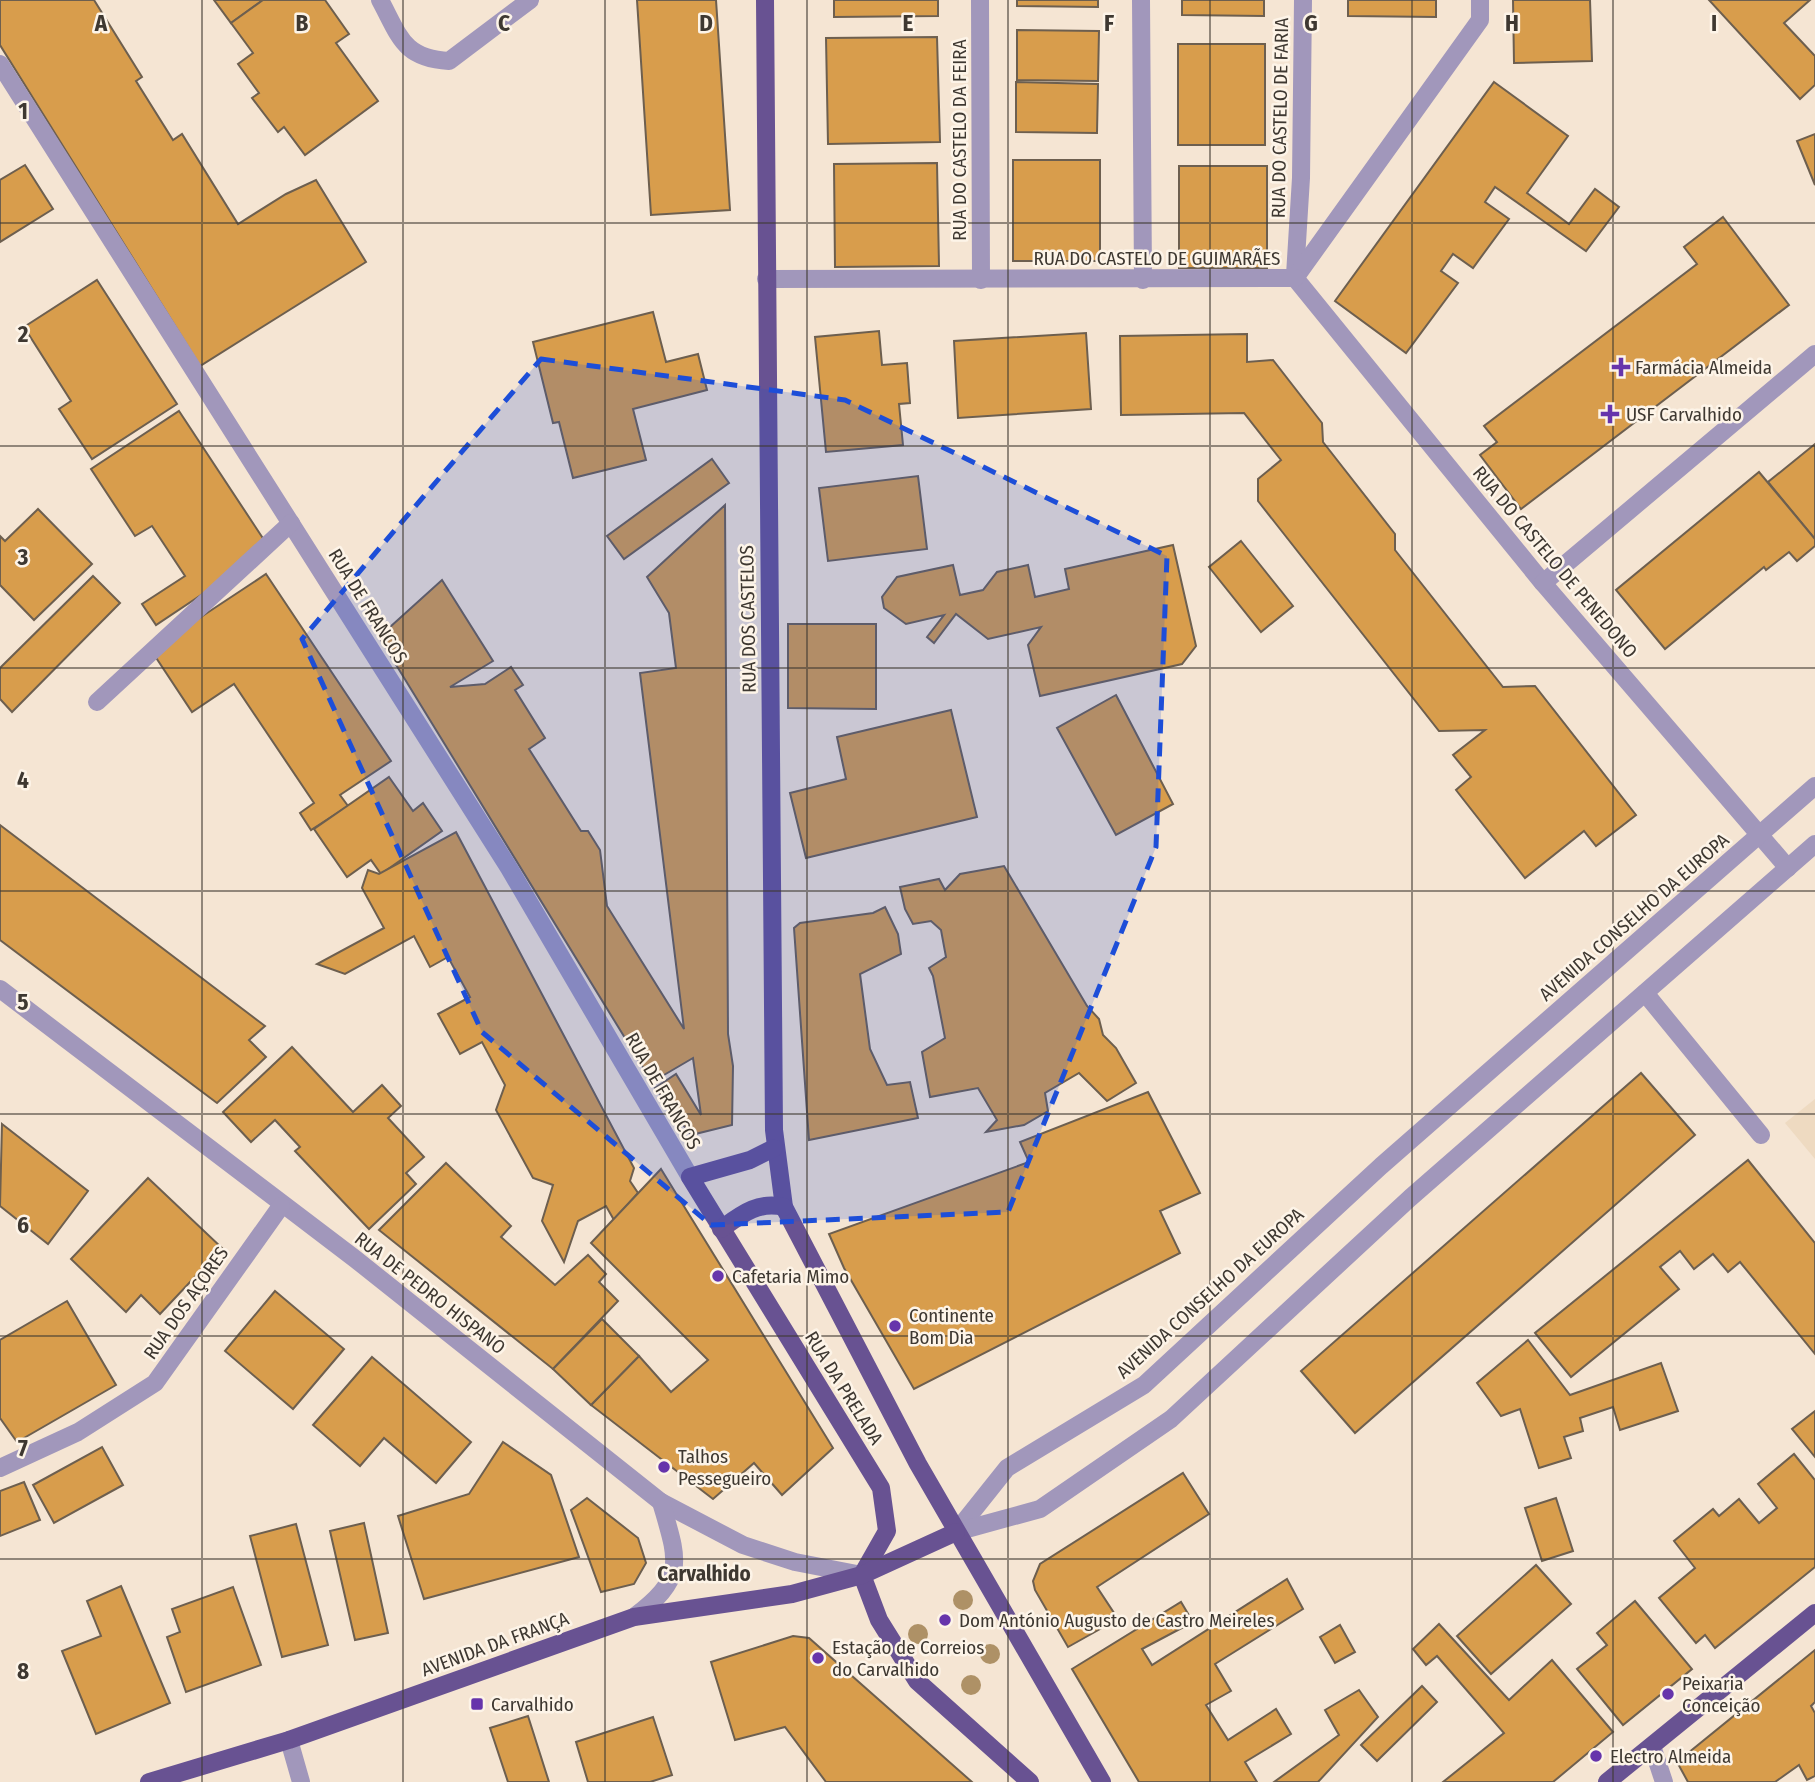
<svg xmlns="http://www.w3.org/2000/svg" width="1815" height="1782" viewBox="0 0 1815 1782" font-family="'Fira Sans Condensed',sans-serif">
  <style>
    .built { fill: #eedac1 }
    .building { fill: #d89d4c; stroke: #6d5f4f; stroke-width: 2 }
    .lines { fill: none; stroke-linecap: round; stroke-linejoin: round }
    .minor { stroke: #a197bb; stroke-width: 18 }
    .major { stroke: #685292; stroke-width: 18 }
    .tree { fill: #ae9166 }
    .marked { fill: #1d4ed8; fill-opacity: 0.2; stroke: #1d4ed8; stroke-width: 5; stroke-dasharray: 14 9; stroke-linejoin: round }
    .grid { fill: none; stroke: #3e3831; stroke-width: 2; stroke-opacity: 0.55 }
    .poi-dot { fill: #6634ab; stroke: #fdf4e8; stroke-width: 2.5 }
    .labels { text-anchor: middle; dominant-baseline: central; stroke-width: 5; stroke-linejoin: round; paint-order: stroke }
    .street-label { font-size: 19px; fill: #3e3831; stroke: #fdf4e8 }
    .poi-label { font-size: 19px; fill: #3e3831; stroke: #fdf4e8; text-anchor: start }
    .neighbourhood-label { font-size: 21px; font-weight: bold; fill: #3e3831; stroke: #fdf4e8 }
    .grid-label { font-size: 23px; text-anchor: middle; font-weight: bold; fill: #3e3831; stroke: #fdf4e8; stroke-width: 5; stroke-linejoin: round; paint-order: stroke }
  </style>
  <rect width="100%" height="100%" fill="#f5e5d3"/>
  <polygon class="built" points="1815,1099 1815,1159 1785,1123"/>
  <g class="building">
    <polygon points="0,0 94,0 142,77 136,81 173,140 182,134 238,224 286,194 316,180 366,262 200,366 0,45"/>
    <polygon points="214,0 263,0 231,23"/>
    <polygon points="263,0 325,0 349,34 336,43 378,101 305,155 284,127 278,132 252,98 259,93 238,64 253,53 231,23"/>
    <polygon points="637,0 716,0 730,210 651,215"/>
    <polygon points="834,0 938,0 938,16 834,17"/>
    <polygon points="1017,0 1098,0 1098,7 1017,6"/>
    <polygon points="1182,0 1264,0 1264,16 1182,15"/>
    <polygon points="1348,0 1436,0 1436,17 1348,16"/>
    <polygon points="1513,0 1590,0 1592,61 1514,63"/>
    <polygon points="1709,0 1810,0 1784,23 1815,56 1815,85 1800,99"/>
    <polygon points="1017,30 1099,31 1098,81 1017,80"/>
    <polygon points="937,37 940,142 828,144 826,38"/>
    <rect x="1178" y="44" width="87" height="101"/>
    <polygon points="1016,82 1098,84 1097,133 1016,132"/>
    <polygon points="1494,82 1568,136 1527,193 1569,224 1595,189 1619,207 1586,251 1495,187 1485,202 1509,219 1473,268 1453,254 1441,271 1458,283 1406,353 1335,301"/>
    <polygon points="1815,134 1815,185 1797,141"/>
    <rect x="1013" y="160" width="87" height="101"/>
    <polygon points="937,163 939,266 835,267 834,164"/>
    <polygon points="25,165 53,209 0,242 0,180"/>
    <rect x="1179" y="166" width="88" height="102"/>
    <polygon points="1723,217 1789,305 1521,509 1480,455 1497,442 1484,426 1697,264 1684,247"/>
    <polygon points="97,280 177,404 92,459 59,409 71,401 24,327"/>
    <polygon points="653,312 666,362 698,354 707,390 633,409 646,460 573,478 559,422 553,423 533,342"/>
    <polygon points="879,331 882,365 907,363 910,403 899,404 903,445 826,452 815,337"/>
    <polygon points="1086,333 1091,409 958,418 954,341"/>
    <polygon points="1247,334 1247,362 1273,360 1322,423 1323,442 1395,534 1395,550 1503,687 1535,686 1636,815 1596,846 1584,831 1525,878 1456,790 1471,777 1453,755 1485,730 1439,731 1258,501 1258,479 1281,460 1244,413 1121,415 1120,336"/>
    <polygon points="179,411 270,549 156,625 142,604 185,576 152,526 135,536 91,469"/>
    <polygon points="1815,444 1815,539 1768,482"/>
    <polygon points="712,459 729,483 624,559 607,536"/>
    <polygon points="1759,472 1815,539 1815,546 1797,561 1789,552 1766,570 1764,567 1665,649 1616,590"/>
    <polygon points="918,476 927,549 828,561 819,488"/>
    <polygon points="725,505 728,1034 733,1066 732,1125 691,1135 655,1088 676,1074 701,1115 693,1058 652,1082 379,637 442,580 493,661 450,687 485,684 511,667 523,685 515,690 545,738 529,749 581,831 588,831 600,850 607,906 684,1029 640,673 676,668 669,613 647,577"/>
    <polygon points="38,509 92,564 34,620 0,585 0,536 5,541"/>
    <polygon points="1241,541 1293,606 1261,632 1209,567"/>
    <polygon points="1173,545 1196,646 1182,664 1040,696 1028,645 1041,627 988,639 956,614 934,643 927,637 944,615 906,624 884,608 882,597 897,577 953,565 960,595 983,590 997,572 1028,565 1035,597 1069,589 1065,569"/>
    <polygon points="266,574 391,761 340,795 348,806 311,830 300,813 314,803 234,684 192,712 151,650"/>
    <polygon points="93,576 120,603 12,712 0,699 0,668"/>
    <polygon points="788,624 876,624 876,709 788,708"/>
    <polygon points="1116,695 1173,804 1116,835 1057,728"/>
    <polygon points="951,710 977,817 806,858 790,793 846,779 837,737"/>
    <polygon points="389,777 413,811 423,803 442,831 381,874 371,860 347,877 314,829"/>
    <polygon points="0,825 265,1026 249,1040 266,1057 217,1103 0,940"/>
    <polygon points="456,832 634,1168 630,1181 638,1193 614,1220 606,1206 578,1221 564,1262 542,1221 553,1185 533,1178 496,1110 505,1085 482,1042 460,1054 438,1014 470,997 448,957 430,967 414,936 345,974 317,964 384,928 362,888 368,870 379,874"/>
    <polygon points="1004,866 1087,1006 1099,1019 1103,1035 1116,1048 1136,1083 1107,1101 1079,1073 1045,1093 1048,1111 1024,1125 986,1132 997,1120 978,1088 930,1097 922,1052 945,1038 933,976 929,968 946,957 941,930 931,921 913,924 905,909 900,887 939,879 945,890 960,874"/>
    <polygon points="885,907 898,934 901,954 860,974 870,1049 887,1085 910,1082 918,1118 809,1140 794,928 800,923 873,913"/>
    <polygon points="292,1047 353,1112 382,1085 401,1106 388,1118 424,1157 406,1173 416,1184 369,1229 295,1151 300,1147 275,1120 251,1142 223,1112"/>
    <polygon points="1641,1073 1695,1135 1355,1433 1301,1371"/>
    <polygon points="1148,1092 1200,1193 1160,1211 1180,1253 914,1389 844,1268 829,1234 1029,1162 1020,1142"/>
    <polygon points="2,1124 88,1191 48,1244 0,1206"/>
    <polygon points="1748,1160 1815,1243 1815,1354 1740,1262 1728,1272 1713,1254 1694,1269 1680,1251 1660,1267 1679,1289 1571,1377 1535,1333"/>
    <polygon points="446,1163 511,1226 501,1237 555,1285 588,1255 606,1274 599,1282 618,1301 553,1369 379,1230"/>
    <polygon points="661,1169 833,1448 782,1495 754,1463 713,1499 591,1405 639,1356 671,1392 708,1360 591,1243"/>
    <polygon points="148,1178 222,1248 160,1314 141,1295 126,1312 71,1259"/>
    <polygon points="275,1291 344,1349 293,1409 225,1351"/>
    <polygon points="67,1301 116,1385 17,1442 0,1418 0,1340"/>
    <polygon points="602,1319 639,1356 591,1405 553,1369"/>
    <polygon points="1528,1340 1570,1395 1661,1363 1678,1411 1620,1430 1613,1407 1580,1418 1583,1431 1564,1437 1571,1458 1539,1468 1520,1409 1501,1416 1477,1383"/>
    <polygon points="372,1357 471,1442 436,1483 384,1438 360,1466 313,1425"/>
    <polygon points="1815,1411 1815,1457 1792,1429"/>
    <polygon points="503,1442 551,1475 579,1557 424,1599 398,1516 469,1494"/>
    <polygon points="102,1447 123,1485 54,1523 33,1485"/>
    <polygon points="1794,1454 1815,1480 1815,1567 1715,1648 1705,1635 1696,1643 1659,1598 1695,1568 1674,1541 1713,1509 1719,1516 1739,1499 1759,1523 1777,1508 1758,1484"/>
    <polygon points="1183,1473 1209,1514 1097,1587 1118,1619 1068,1647 1035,1590 1033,1581 1040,1564"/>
    <polygon points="24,1482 40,1520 0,1536 0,1491"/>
    <polygon points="587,1498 638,1538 646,1563 634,1584 601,1592 571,1510"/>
    <polygon points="1556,1498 1573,1551 1542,1561 1525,1508"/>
    <polygon points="364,1523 388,1633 355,1640 330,1531"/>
    <polygon points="296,1524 328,1645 282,1657 250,1536"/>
    <polygon points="1536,1565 1571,1604 1491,1674 1457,1636"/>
    <polygon points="1287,1579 1303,1609 1215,1664 1231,1691 1206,1705 1228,1740 1276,1709 1291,1734 1245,1762 1257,1782 1139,1782 1072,1669 1181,1602 1193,1622 1142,1649 1152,1665"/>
    <polygon points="121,1586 170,1703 96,1734 62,1651 101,1636 87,1601"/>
    <polygon points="233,1587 261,1665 186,1692 167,1637 180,1632 172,1609"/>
    <polygon points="1635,1601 1692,1669 1623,1725 1577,1669 1607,1645 1597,1633"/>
    <polygon points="1439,1624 1509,1700 1552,1660 1613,1732 1553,1782 1443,1782 1504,1733 1437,1656 1426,1665 1413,1649"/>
    <polygon points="1340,1625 1355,1652 1335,1663 1320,1637"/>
    <polygon points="793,1636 809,1638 972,1782 826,1782 785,1727 735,1740 711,1662"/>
    <polygon points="1815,1650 1815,1702 1811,1706 1815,1713 1815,1776 1807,1780 1799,1765 1775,1782 1688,1782 1677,1762"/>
    <polygon points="1422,1686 1437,1702 1377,1761 1361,1745"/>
    <polygon points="1359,1690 1378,1717 1318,1782 1274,1782 1339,1735 1325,1710"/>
    <polygon points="528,1716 549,1782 508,1782 490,1728"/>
    <polygon points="653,1717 672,1775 650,1782 588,1782 576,1742"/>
  </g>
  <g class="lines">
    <g class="minor">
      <path d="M380,0c20,37 23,58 69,61l81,-61"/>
      <polyline points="980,0 981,280"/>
      <polyline points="1141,0 1143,280"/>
      <polyline points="0,64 509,868 690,1177"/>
      <polyline points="1295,275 1301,178 1303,0"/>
      <polyline points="1295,278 1543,583 1788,868"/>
      <polyline points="1295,278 1480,20 1480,0"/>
      <polyline points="766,279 1295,278"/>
      <polyline points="1543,583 1815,354"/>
      <polyline points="97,702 291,523"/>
      <polyline points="0,989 354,1258 661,1502 743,1545 795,1562 862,1575"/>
      <polyline points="1645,993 1761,1135"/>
      <polyline points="0,1468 78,1432 155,1383 281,1206"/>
      <polyline points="956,1532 1007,1468 1144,1385 1381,1166 1815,786"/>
      <polyline points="956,1532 1040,1509 1171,1419 1410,1198 1815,844"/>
      <path d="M634,1617c53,-40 44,-56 27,-115"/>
      <polyline points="289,1740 301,1782"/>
      <polyline points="1652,1746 1664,1782"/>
    </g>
    <g class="major">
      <polyline points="765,0 774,1130 784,1207 918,1464 1102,1782"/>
      <polyline points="774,1148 750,1160 690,1177 881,1488 887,1531 862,1575"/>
      <path d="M721,1229c21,-15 37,-28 63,-22"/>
      <polyline points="862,1575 879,1620 917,1681 1030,1782"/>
      <polyline points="149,1782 289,1740 634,1617 792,1594 862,1575 956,1532"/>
      <polyline points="1607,1782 1815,1613"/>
    </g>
  </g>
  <g class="tree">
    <circle cx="963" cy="1600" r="10"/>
    <circle cx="918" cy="1634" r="10"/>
    <circle cx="990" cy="1654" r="10"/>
    <circle cx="971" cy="1685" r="10"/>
  </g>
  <path class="marked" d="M541,359l304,41 322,156 -11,291 -148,365 -297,13 -229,-193 -180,-393z"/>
  <path class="grid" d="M202,0v1782M403,0v1782M605,0v1782M807,0v1782M1008,0v1782M1210,0v1782M1412,0v1782M1613,0v1782M0,223h1815M0,446h1815M0,668h1815M0,891h1815M0,1114h1815M0,1336h1815M0,1559h1815"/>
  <g class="poi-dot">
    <path d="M1617.5 356.5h7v7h7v7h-7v7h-7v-7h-7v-7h7z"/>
    <path d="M1606.5 403.5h7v7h7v7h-7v7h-7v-7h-7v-7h7z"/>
    <circle cx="718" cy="1276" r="7"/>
    <circle cx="895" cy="1326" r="7"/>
    <circle cx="664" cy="1467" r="7"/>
    <circle cx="945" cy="1620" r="7"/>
    <circle cx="818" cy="1658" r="7"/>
    <circle cx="1668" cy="1694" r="7"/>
    <rect x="470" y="1697" width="14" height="14" rx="3.5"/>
    <circle cx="1596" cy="1756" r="7"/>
  </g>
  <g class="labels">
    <g class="street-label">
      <text transform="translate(1280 118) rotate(-89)">RUA DO CASTELO DE FARIA</text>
      <text transform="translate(959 140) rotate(-90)">RUA DO CASTELO DA FEIRA</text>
      <text x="1157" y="258">RUA DO CASTELO DE GUIMARÃES</text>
      <text transform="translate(1555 562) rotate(50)">RUA DO CASTELO DE PENEDONO</text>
      <text transform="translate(368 606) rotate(58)">RUA DE FRANCOS</text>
      <text transform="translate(748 619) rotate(-91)">RUA DOS CASTELOS</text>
      <text transform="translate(1634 917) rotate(-41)">AVENIDA CONSELHO DA EUROPA</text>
      <text transform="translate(663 1091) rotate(60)">RUA DE FRANCOS</text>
      <text transform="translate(430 1293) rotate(38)">RUA DE PEDRO HISPANO</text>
      <text transform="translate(1210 1293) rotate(-42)">AVENIDA CONSELHO DA EUROPA</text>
      <text transform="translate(186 1303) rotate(-55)">RUA DOS AÇORES</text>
      <text transform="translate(844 1388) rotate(58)">RUA DA PRELADA</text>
      <text transform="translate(495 1644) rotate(-20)">AVENIDA DA FRANÇA</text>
    </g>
    <g class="poi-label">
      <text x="1635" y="367">Farmácia Almeida</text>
      <text x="1626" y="414">USF Carvalhido</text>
      <text x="732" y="1276">Cafetaria Mimo</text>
      <text x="909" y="1315">Continente<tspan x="909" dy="22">Bom Dia</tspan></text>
      <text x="678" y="1456">Talhos<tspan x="678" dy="22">Pessegueiro</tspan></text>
      <text x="959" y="1620">Dom António Augusto de Castro Meireles</text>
      <text x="832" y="1647">Estação de Correios<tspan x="832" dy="22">do Carvalhido</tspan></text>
      <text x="1682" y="1683">Peixaria<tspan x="1682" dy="22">Conceição</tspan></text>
      <text x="491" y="1704">Carvalhido</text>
      <text x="1610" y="1756">Electro Almeida</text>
    </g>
    <g class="neighbourhood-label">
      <text x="704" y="1574">Carvalhido</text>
    </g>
  </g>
  <g class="grid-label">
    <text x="101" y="31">A</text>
    <text x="302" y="31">B</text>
    <text x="504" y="31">C</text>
    <text x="706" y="31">D</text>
    <text x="908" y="31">E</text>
    <text x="1109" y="31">F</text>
    <text x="1311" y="31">G</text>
    <text x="1512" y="31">H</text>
    <text x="1714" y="31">I</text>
    <text x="23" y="119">1</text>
    <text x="23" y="342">2</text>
    <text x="23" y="565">3</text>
    <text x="23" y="788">4</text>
    <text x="23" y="1010">5</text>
    <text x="23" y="1233">6</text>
    <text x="23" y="1456">7</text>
    <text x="23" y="1679">8</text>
  </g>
</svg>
